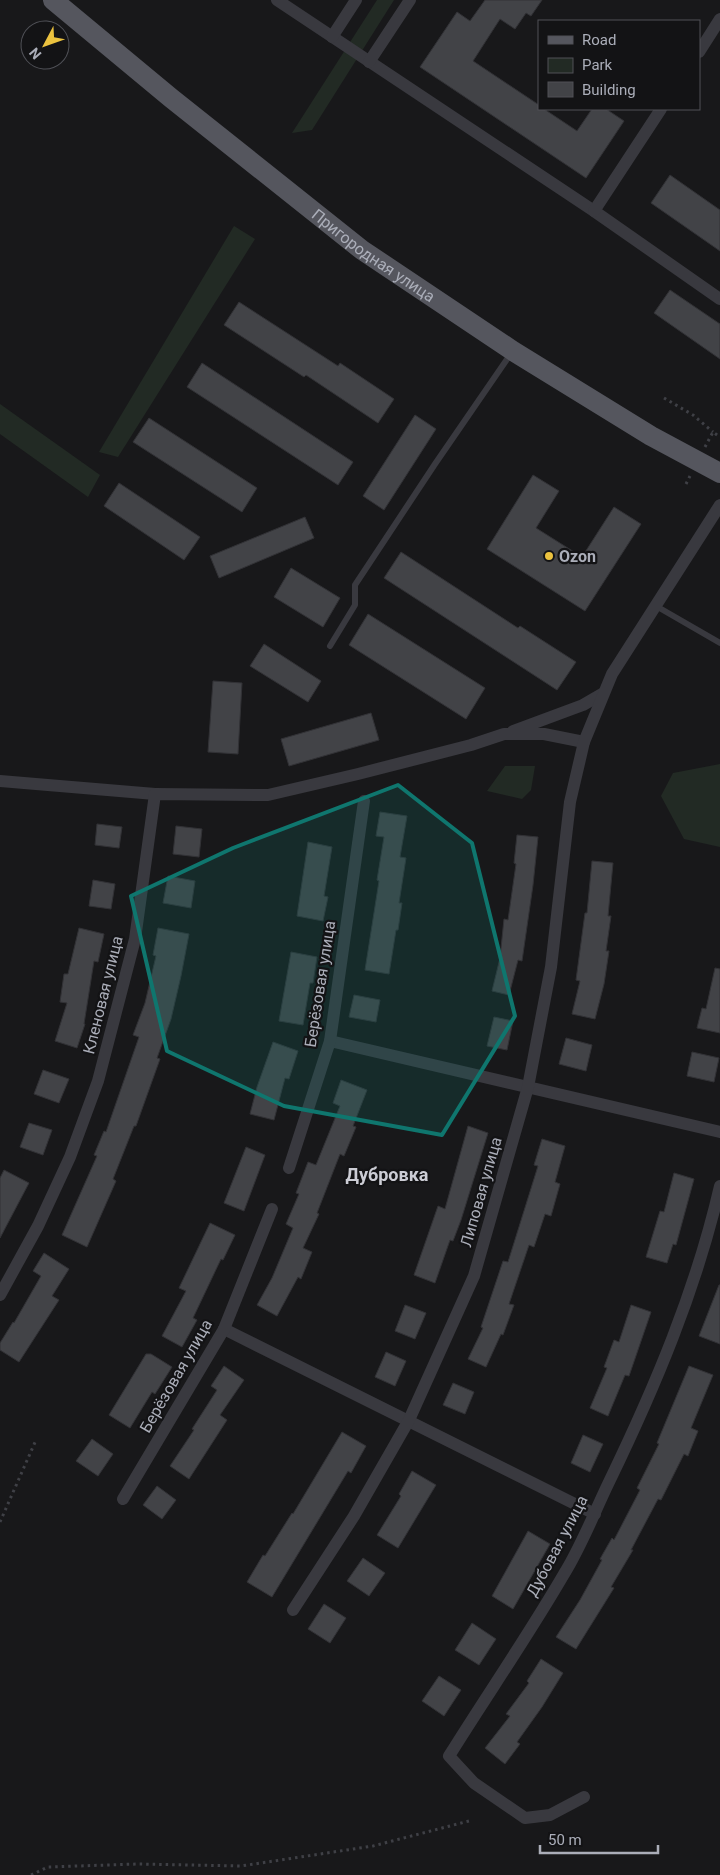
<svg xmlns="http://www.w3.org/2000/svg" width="720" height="1875" viewBox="0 0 720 1875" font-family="Roboto,sans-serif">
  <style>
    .green { fill: #222a24 }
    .building { fill: #424347; stroke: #323236 }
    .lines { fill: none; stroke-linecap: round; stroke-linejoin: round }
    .path { stroke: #3f4046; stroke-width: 3; stroke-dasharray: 2.5 4; stroke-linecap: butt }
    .lane { stroke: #39393f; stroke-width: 6 }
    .street { stroke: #39393f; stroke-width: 12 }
    .primary { stroke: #55565e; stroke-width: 20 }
    .marked { fill: #0f766e; fill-opacity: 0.2; stroke: #0f766e; stroke-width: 4; stroke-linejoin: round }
    .poi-dot { fill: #ebc23f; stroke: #131315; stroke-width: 2 }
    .labels { text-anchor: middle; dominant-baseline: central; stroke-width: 4.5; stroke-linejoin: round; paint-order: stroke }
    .street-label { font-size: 16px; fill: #abaeb9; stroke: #131315 }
    .poi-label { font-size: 16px; font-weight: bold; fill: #abaeb9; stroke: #131315; text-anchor: start }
    .neighbourhood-label { font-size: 18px; font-weight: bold; fill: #cccdd5; stroke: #131315 }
  </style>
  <rect width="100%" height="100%" fill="#18181a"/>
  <g class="green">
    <polygon points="377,0 394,0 312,130 292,133"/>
    <polygon points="234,226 255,239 118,457 99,452"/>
    <polygon points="0,404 100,475 88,497 0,434"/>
    <polygon points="720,764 720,847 684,839 661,796 673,773"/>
    <polygon points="505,766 535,766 531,790 522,799 487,791"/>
  </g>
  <g class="building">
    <polygon points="485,0 542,0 531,16 526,13 515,29 500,19 473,61 539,105 539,109 544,109 577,131 592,109 606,109 624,121 586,178 420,67 457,12 470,21"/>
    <polygon points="670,175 720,210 720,251 651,203"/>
    <polygon points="670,290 720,324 720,359 654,313"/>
    <polygon points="239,302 338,366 340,363 394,399 378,423 306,375 304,377 224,325"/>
    <polygon points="202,363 353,462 338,485 187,387"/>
    <polygon points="415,415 436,429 384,510 363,496"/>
    <polygon points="149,418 257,488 242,512 133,442"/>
    <polygon points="533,475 559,491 536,528 582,557 614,507 641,524 585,611 487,549"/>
    <polygon points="119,483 200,537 184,560 104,506"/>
    <polygon points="305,517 314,538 219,578 210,556"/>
    <polygon points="401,552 518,628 520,626 576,662 557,690 384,578"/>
    <polygon points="291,568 340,598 323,627 274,597"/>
    <polygon points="368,614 485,688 466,719 349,645"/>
    <polygon points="264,644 321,681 308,702 250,666"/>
    <polygon points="213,681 242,683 238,754 208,752"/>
    <polygon points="371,713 379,740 289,766 281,739"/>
    <polygon points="380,812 407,816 400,857 406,858 399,903 402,903 398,930 396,930 389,974 365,970 379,881 377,880 384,837 376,836"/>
    <polygon points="97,824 122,827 119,848 95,845"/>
    <polygon points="176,826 202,829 199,857 173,854"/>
    <polygon points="517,835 538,837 533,885 522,961 518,960 509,995 492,991 500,958 504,919 508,920 516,864 514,863"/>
    <polygon points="308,842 332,847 324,896 328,897 323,921 297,916"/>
    <polygon points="592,861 613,863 608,916 611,916 606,951 609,951 604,984 595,1019 572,1014 580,981 576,980 585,913 587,913"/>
    <polygon points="168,876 195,881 191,908 163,903"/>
    <polygon points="93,880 115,884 111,909 89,906"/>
    <polygon points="79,928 104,934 98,962 94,961 84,1024 85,1024 77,1048 55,1041 67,1003 60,1002 64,974 68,974"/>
    <polygon points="158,928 189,934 181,976 171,1019 157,1058 160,1059 146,1098 136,1126 134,1126 113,1179 116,1181 87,1247 62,1235 97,1156 94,1155 104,1131 106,1132 139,1037 133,1035 145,1003 156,956 153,955"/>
    <polygon points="291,952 317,957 313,983 310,983 303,1025 279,1021"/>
    <polygon points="715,968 720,969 720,1033 697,1028 702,1008 706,1009"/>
    <polygon points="354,995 380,1000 376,1022 349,1017"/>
    <polygon points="494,1017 513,1021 507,1050 487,1046"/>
    <polygon points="566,1038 592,1045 586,1071 559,1064"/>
    <polygon points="273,1042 298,1051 289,1079 285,1078 274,1120 250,1114 257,1087"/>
    <polygon points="692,1052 719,1058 714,1082 687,1076"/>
    <polygon points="43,1070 69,1079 59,1103 34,1094"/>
    <polygon points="341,1080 367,1090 353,1126 356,1127 344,1156 340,1154 317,1213 319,1214 303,1248 312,1252 301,1279 298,1277 277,1316 257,1305 272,1278 293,1228 286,1224 299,1194 296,1193 308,1162 316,1165 340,1106 333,1103"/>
    <polygon points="29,1123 52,1130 43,1155 20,1147"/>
    <polygon points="468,1126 488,1133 461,1220 453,1241 450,1240 435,1283 414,1275 438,1206 445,1209"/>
    <polygon points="542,1139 565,1146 555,1182 560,1184 551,1216 545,1214 534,1247 529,1245 509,1304 514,1305 503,1335 501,1334 486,1367 468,1359 483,1328 481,1327 503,1261 508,1262 538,1166 534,1165"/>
    <polygon points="246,1147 265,1155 244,1211 224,1203"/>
    <polygon points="4,1170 29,1183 0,1238 0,1178"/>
    <polygon points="674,1173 694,1179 676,1245 673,1244 667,1263 646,1257 660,1211 664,1212"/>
    <polygon points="210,1223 235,1235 223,1260 221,1259 193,1318 197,1320 182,1347 162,1336 186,1291 179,1288"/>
    <polygon points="44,1253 69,1269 52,1296 59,1300 19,1362 0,1350 0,1343 13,1322 14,1323 41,1276 33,1271"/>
    <polygon points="719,1285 720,1285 720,1344 699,1336"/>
    <polygon points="405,1305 426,1313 415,1339 395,1331"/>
    <polygon points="631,1305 651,1312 629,1376 625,1375 608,1416 590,1408 607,1368 604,1367 614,1340 619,1342"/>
    <polygon points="386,1352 406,1361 395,1386 375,1377"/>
    <polygon points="146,1354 151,1354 172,1367 155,1394 152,1392 130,1428 109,1415"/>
    <polygon points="224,1366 244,1380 220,1415 227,1420 189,1479 170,1466 194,1430 192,1429 217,1390 211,1386"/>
    <polygon points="689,1366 713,1375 691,1428 698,1431 688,1456 684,1454 661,1500 658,1499 631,1550 633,1550 611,1587 614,1588 576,1649 556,1637 580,1600 602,1560 600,1559 612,1538 614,1540 640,1490 637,1488 659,1444 657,1443"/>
    <polygon points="453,1383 474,1392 465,1414 443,1405"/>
    <polygon points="342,1432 366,1446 351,1473 348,1471 272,1597 247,1582 263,1555 265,1556 292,1513 293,1514"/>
    <polygon points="583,1435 603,1444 590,1472 571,1463"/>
    <polygon points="92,1439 113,1454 98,1476 76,1461"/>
    <polygon points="412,1471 436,1485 398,1548 377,1535 401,1496 399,1494"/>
    <polygon points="157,1486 176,1500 162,1519 143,1505"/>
    <polygon points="528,1531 550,1544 513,1609 492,1596"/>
    <polygon points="363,1558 385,1573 369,1596 347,1581"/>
    <polygon points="324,1604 346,1618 330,1643 308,1629"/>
    <polygon points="472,1623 496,1639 479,1665 455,1650"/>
    <polygon points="541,1659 563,1673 542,1707 517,1742 520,1744 505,1764 485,1748 510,1716 506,1714 529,1683 527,1681"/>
    <polygon points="439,1676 461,1690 444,1716 422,1701"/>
  </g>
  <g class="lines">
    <g class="path">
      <polyline points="664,398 693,415 713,432"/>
      <polyline points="705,447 713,432 720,437"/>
      <polyline points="686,484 690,476"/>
      <polyline points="0,1522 36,1440"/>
      <polyline points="31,1875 48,1867 137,1864 241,1866 373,1846 469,1821"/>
    </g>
    <g class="lane">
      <polyline points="656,606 720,643"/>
      <polyline points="330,646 355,605 355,585 435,464 512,352"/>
    </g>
    <g class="street">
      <polyline points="277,0 594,211 720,299"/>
      <polyline points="332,37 356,0"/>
      <polyline points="699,52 720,19"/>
      <polyline points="369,62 410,0"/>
      <polyline points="594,211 661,109"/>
      <polyline points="513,731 583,705 602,694"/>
      <polyline points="0,781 155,794"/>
      <polyline points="330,1041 720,1132"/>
      <polyline points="289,1168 330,1041 364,801"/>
      <polyline points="0,1295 38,1226 70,1157 98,1081 135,939 155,794 268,795 358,774 471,745 504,734 544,734 584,742"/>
      <polyline points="224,1329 595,1514"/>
      <polyline points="123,1499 224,1329 272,1209"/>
      <polyline points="293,1610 354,1516 409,1420 474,1276 528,1087 551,967 570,802 584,742 612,674 720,505"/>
      <path d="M584,1797l-34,18 -25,3 -51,-35 -25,-27c38,-61 79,-120 115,-182 18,-29 30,-61 45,-92 46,-95 87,-192 111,-296"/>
    </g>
    <path class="primary" id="s1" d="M53,0l118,98 191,152 151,101 138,85 69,37"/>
  </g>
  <path class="marked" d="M398,785l74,58 43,173 -73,119 -158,-29 -117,-55 -36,-155 102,-48z"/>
  <circle class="poi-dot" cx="549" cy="556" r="5"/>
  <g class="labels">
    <g class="street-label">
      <text stroke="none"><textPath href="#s1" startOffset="410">Пригородная улица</textPath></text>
      <text transform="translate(320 984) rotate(-81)">Берёзовая улица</text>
      <text transform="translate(103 995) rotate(-76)">Кленовая улица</text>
      <text transform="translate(481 1192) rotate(-74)">Липовая улица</text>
      <text transform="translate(176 1376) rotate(-60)">Берёзовая улица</text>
      <text transform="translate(557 1546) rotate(-62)">Дубовая улица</text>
    </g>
    <g class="poi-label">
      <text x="559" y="556">Ozon</text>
    </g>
    <g class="neighbourhood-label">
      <text x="387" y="1174">Дубровка</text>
    </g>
  </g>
  <rect x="538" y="20" width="162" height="90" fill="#131315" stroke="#505157"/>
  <rect x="548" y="36" width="25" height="8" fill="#55565e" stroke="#505157"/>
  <text x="582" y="45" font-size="15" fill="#abaeb9">Road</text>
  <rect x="548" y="58" width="25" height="15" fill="#222a24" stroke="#505157"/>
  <text x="582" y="70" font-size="15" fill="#abaeb9">Park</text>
  <rect x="548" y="82" width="25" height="15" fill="#424347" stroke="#505157"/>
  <text x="582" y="95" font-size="15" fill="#abaeb9">Building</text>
  <g transform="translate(45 45) rotate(229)"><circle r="24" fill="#131315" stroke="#505157"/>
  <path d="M0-4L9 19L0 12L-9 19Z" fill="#ebc23f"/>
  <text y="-8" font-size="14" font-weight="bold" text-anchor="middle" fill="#abaeb9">N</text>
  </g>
  <path d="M540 1845v8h118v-8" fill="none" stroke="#abaeb9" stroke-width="2.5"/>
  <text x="548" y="1845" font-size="15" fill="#abaeb9" stroke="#131315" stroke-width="4" paint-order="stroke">50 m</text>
</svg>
